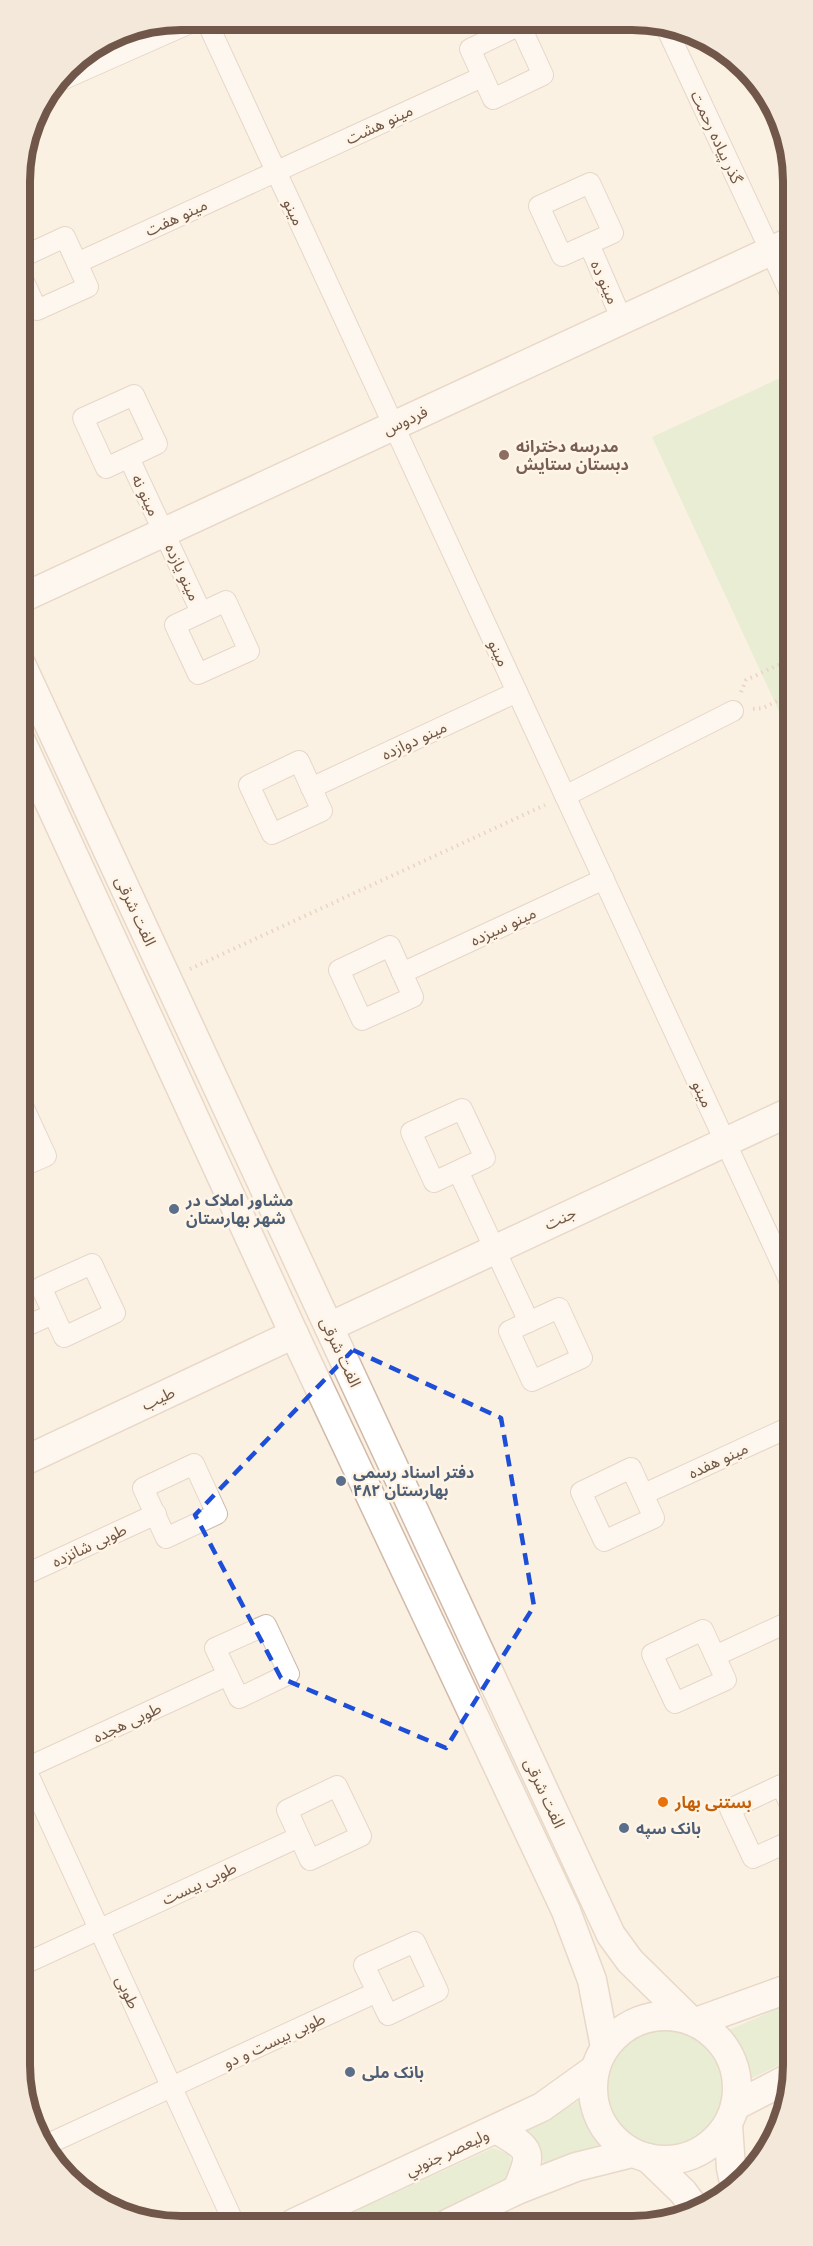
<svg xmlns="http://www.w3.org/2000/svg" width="813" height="2246" viewBox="0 0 813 2246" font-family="'PT Sans','Noto Sans Arabic',sans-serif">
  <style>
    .green { fill: #d2e8c1 }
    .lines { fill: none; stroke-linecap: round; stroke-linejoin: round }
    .street-casing { stroke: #cbb8a9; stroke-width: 22 }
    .secondary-casing { stroke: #d1baa9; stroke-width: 31 }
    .path { stroke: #d4b29e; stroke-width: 4; stroke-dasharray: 1.5 4.5; stroke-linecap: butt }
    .street { stroke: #fff; stroke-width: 20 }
    .secondary { stroke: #fff; stroke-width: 28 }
    .marked { fill: none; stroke: #1d4ed8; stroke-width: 4.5; stroke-dasharray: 12 8; stroke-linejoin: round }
    .education-dot { fill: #8d6e63; stroke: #fef5e7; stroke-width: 2 }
    .service-dot { fill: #5c6f8a; stroke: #fef5e7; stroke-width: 2 }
    .food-dot { fill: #e8710a; stroke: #fef5e7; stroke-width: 2 }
    .labels { text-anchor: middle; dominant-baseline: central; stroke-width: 5; stroke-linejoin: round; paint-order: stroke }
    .street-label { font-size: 16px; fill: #715749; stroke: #fef5e7 }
    .education-label { font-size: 16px; font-weight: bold; fill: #785e54; stroke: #fef5e7; text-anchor: start }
    .service-label { font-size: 16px; font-weight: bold; fill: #4e5e75; stroke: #fef5e7; text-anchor: start }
    .food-label { font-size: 16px; font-weight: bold; fill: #c56008; stroke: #fef5e7; text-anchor: start }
    .rim { fill: none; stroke: #715749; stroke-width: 8 }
  </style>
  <rect width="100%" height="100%" fill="#fbf1e2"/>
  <g class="green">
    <polygon points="791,373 791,737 652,437"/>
    <path d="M793,2002v56l-47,23c0,-22 -6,-36 -24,-48z"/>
    <circle cx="666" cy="2088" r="59"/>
    <path d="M580,2100c2,20 8,32 21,48l-57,19c-1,-16 -7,-25 -19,-36z"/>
    <polygon points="493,2148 509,2154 512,2166 508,2181 416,2223 329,2223"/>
  </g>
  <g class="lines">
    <g class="street-casing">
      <g id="street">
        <polyline points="206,20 792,1286"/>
        <polyline points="664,23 791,295"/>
        <polygon points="520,25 543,75 493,99 470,49"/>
        <polyline points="57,82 197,20"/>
        <polygon points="590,183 613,233 562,256 539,206"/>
        <polyline points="589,244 622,320"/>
        <polyline points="20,258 65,237 88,287 37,310 20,273"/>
        <polyline points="77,263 482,77"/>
        <polygon points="134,395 157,444 106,468 83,418"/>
        <polyline points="129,458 201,612"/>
        <polygon points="226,601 249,651 198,674 175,625"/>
        <polygon points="299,761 322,811 272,834 249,785"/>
        <polyline points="311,788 517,692"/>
        <polyline points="565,796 733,711"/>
        <polygon points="390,946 413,997 362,1020 339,970"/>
        <polyline points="402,973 604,879"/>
        <polyline points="21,1107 23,1106 46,1156 21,1167"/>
        <polygon points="462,1109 485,1158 434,1182 411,1132"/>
        <polyline points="458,1171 529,1322"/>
        <polygon points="92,1264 115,1313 64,1337 41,1287"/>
        <polygon points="559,1308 582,1358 532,1381 509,1331"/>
        <polyline points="22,1328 53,1314"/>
        <polygon points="194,1464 217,1514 166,1538 143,1488"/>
        <polygon points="631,1468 654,1518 604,1541 581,1492"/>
        <polyline points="644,1494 792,1426"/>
        <polyline points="22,1576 156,1514"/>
        <polygon points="266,1625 289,1674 239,1698 215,1648"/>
        <polygon points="703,1630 726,1680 675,1703 652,1654"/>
        <polyline points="715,1656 793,1620"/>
        <polyline points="22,1761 234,2223"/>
        <polyline points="22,1770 228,1675"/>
        <polygon points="337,1786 361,1836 310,1860 287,1810"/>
        <polyline points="793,1811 781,1785 730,1809 753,1858 793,1840"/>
        <polygon points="415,1942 438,1991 388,2015 364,1965"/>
        <polyline points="22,1965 299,1837"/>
        <polyline points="48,2144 377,1992"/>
      </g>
    </g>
    <g class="secondary-casing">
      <g id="secondary">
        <polyline points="20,599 790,242"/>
        <polyline points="21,664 611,1935 630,1961 690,2020"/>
        <polyline points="21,741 294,1334 566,1911 592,1980 605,2047"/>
        <polyline points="329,1327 792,1111"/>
        <polyline points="22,1462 294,1334"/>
        <circle cx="665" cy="2088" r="72"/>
        <polyline points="696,2022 793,1987"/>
        <polyline points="735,2106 793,2076"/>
        <polyline points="728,2125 731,2168 735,2187"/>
        <path d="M496,2129c37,21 37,23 21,61"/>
        <polyline points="648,2158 683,2192 697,2211"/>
        <polyline points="294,2223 542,2107 595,2069"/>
        <polyline points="449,2223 517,2190 576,2167 632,2153"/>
      </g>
    </g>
    <g class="path">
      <polyline points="741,692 746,680 791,659"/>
      <polyline points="753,709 763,708 791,694"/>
      <polyline points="190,969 545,805"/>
    </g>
    <use href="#street" class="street"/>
    <use href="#secondary" class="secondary"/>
  </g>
  <path d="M0 0H813V2246H0ZM353,1350l148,68 33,188 -88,142 -165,-70 -86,-163z" fill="#fbf1e2" fill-opacity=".55" fill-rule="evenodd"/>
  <path class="marked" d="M353,1350l148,68 33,188 -88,142 -165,-70 -86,-163z"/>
  <circle class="education-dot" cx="504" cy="455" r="6"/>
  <g class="service-dot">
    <circle cx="174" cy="1209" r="6"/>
    <circle cx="341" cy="1481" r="6"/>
    <circle cx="624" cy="1828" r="6"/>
    <circle cx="350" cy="2072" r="6"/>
  </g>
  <circle class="food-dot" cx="663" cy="1802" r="6"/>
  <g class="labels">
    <g class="street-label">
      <text transform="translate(379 124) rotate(-25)">مینو هشت</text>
      <text transform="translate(717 137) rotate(65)">گذر پیاده رحمت</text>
      <text transform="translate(294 212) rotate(65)">مینو</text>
      <text transform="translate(176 217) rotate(-25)">مینو هفت</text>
      <text transform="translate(605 282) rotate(66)">مینو ده</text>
      <text transform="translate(405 420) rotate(-25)">فردوس</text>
      <text transform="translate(146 495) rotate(65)">مینو نه</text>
      <text transform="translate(183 572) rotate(65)">مینو یازده</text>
      <text transform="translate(499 653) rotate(65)">مینو</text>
      <text transform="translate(414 740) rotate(-25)">مینو دوازده</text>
      <text transform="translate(136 911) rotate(65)">الفت شرقی</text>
      <text transform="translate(503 926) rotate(-25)">مینو سیزده</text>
      <text transform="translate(703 1094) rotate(65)">مینو</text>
      <text transform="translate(560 1218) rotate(-25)">جنت</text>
      <text transform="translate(341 1352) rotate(65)">الفت شرقی</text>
      <text transform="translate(158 1398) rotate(-25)">طیب</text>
      <text transform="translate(718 1460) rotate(-25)">مینو هفده</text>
      <text transform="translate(89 1545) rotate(-25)">طوبی شانزده</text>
      <text transform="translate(127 1722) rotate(-25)">طوبی هجده</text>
      <text transform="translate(545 1793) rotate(65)">الفت شرقی</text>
      <text transform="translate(199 1883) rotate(-25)">طوبی بیست</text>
      <text transform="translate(128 1992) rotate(65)">طوبی</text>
      <text transform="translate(274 2040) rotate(-25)">طوبی بیست و دو</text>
      <text transform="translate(447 2152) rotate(-25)">وليعصر جنوبي</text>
    </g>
    <g class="education-label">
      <text x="516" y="446">مدرسه دخترانه<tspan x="516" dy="18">دبستان ستایش</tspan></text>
    </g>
    <g class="service-label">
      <text x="186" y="1200">مشاور املاک در<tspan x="186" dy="18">شهر بهارستان</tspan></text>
      <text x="353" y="1472">دفتر اسناد رسمی<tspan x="353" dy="18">۴۸۲ بهارستان</tspan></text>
      <text x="636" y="1828">بانک سپه</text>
      <text x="362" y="2072">بانک ملی</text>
    </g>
    <g class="food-label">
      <text x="675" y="1802">بستنی بهار</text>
    </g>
  </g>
  <path d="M0 0H813V2246H0ZM181 30H632A151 151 0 0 1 783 181V2065A151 151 0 0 1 632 2216H181A151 151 0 0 1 30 2065V181A151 151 0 0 1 181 30Z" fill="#f3e8da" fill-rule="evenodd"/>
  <path class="rim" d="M181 30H632A151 151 0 0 1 783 181V2065A151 151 0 0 1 632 2216H181A151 151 0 0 1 30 2065V181A151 151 0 0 1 181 30Z"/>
</svg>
